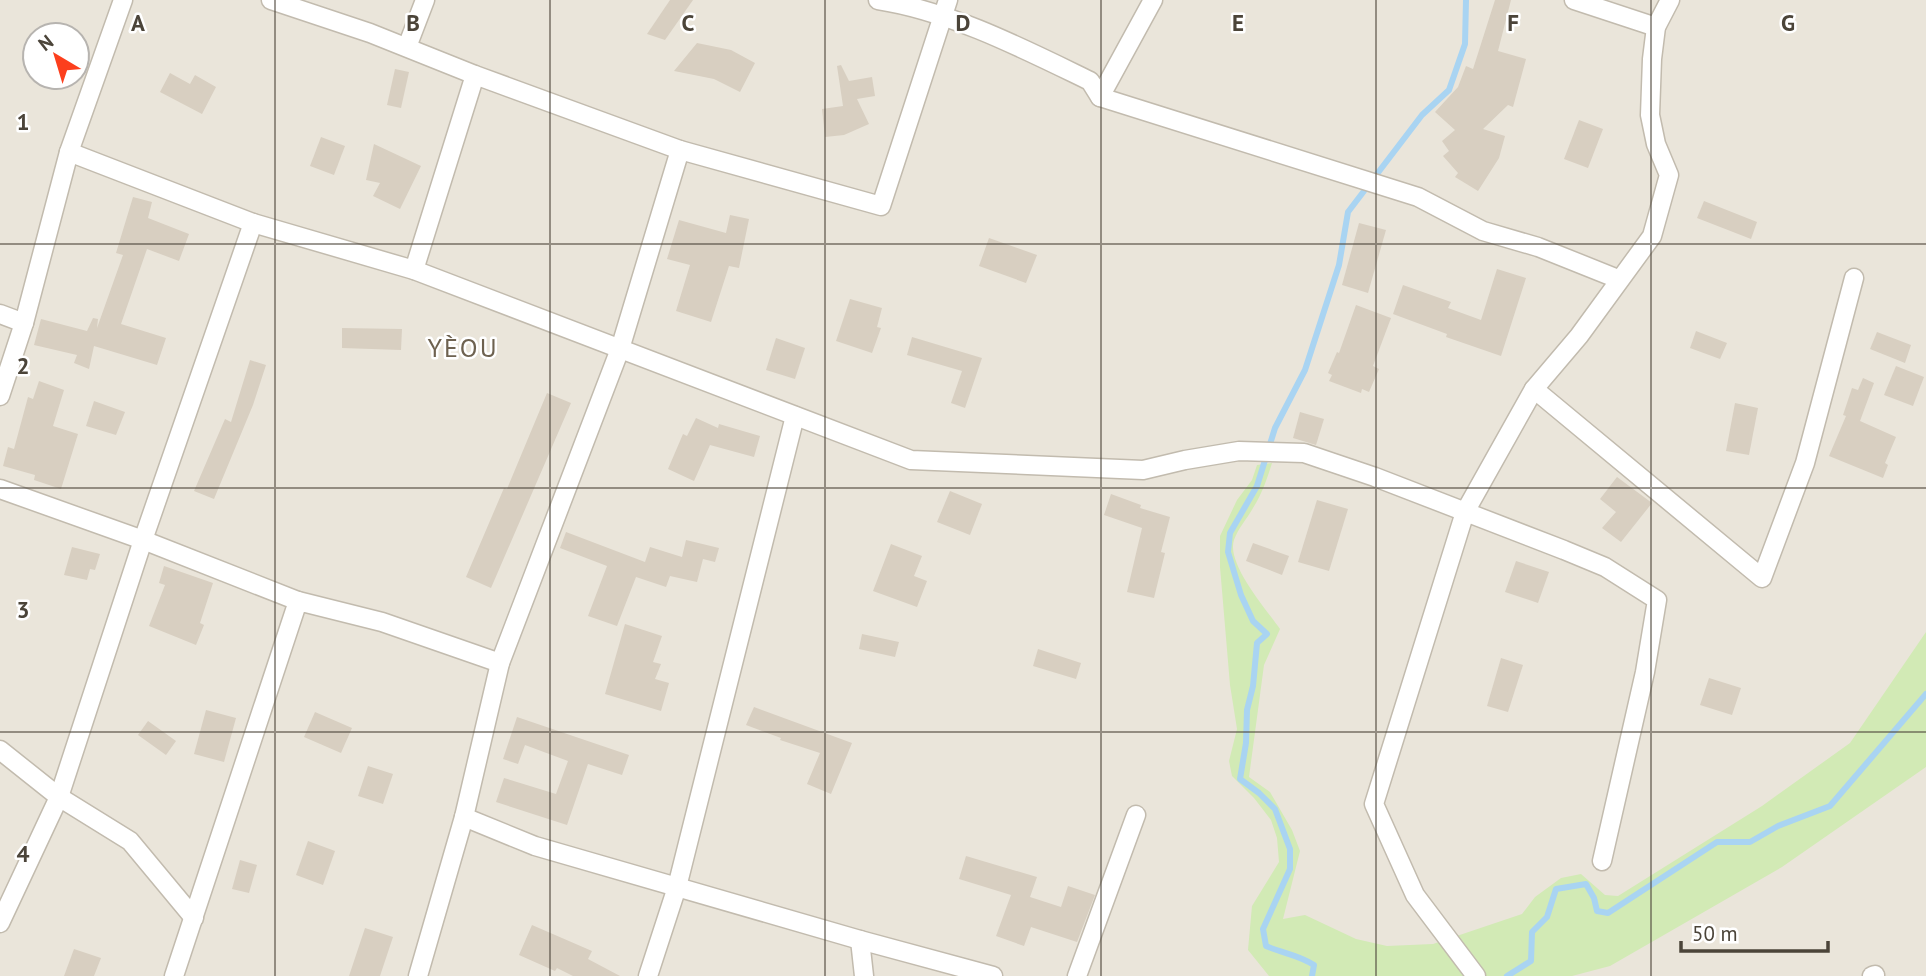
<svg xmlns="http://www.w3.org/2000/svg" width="1926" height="976" viewBox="0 0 1926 976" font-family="'PT Sans',sans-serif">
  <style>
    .residential { fill: #eae5da; fill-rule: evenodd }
    .green { fill: #d2eab5 }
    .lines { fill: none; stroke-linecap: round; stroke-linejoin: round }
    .stream { stroke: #a9d4f2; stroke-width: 6 }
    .building { fill: #d8cfc1 }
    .minor-casing { stroke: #c2bbae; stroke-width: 21 }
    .minor { stroke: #fff; stroke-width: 18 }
    .grid { fill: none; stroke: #4b4439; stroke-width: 2; stroke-opacity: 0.55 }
    .labels { text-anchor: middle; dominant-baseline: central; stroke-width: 5; stroke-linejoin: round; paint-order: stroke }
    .quarter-label { font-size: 26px; letter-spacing: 2px; fill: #6e6250; stroke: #fff }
    .grid-label { font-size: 23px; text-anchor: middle; font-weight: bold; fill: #4b4439; stroke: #fff; stroke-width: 5; stroke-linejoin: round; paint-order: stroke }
  </style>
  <rect width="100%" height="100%" fill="#f6f3ec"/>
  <path class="residential" d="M0,0h1926v976h-1926zM35,35h42v42h-42z"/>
  <path class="green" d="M1272,463c-5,16 -10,31 -19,45 -6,11 -15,20 -19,32 -8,24 33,70 46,89l-16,36 -15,112 21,15 22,38 8,21 -17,68 22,-4 51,24 31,7 46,-2 89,-30 13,-17 26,-19 20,-4 24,21 13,1 144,-90 88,-63 76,-111v135l-144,100 -172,99 -38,10h-303l-21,-26 4,-44 27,-44 -2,-24 -6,-18 -17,-22 -22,-22 -3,-15 8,-32 -7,-44 -10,-118v-31l17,-36 15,-20 5,-15z"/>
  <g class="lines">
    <g class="stream">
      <path d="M1312,976l2,-11c-15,-10 -32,-12 -48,-19l-3,-17 27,-60v-20l-15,-40 -16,-16 -19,-14 6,-36 1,-33 6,-24 4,-43 10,-9 -14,-13 -12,-26 -13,-43 2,-19 27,-47 18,-58 30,-58 34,-105 9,-53 74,-97 27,-25 16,-46 1,-44"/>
      <polyline points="1507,976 1531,961 1532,932 1547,917 1556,889 1586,884 1594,898 1597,911 1608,913 1717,842 1750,842 1778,826 1830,806 1926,694"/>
    </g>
  </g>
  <g class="building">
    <polygon points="670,0 693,0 665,40 647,34"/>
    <polygon points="1495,0 1511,0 1498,51 1526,59 1513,107 1508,105 1483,129 1505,136 1499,158 1478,191 1455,177 1458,173 1443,156 1449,151 1442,141 1455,130 1435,112 1458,87 1466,66 1473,69"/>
    <polygon points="697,43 731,50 755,63 740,92 714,79 674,71"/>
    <polygon points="841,65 849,81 872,77 875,96 857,99 869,124 844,135 825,137 822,109 843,106 837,66"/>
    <polygon points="395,69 409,72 401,108 387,105"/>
    <polygon points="170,73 190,84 195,75 216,87 202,114 160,92"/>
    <polygon points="1579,120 1603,129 1588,168 1564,159"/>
    <polygon points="321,137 345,146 334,175 310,166"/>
    <polygon points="374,144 421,166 400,209 373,196 380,183 366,180"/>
    <polygon points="133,197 152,202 148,218 189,234 179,261 147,249 121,324 166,338 157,365 94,346 89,369 74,363 77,355 34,345 41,319 87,331 93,318 98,319 97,328 123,255 116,253"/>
    <polygon points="1704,201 1757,222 1751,239 1697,218"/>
    <polygon points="730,215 749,219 739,268 729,266 711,322 676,311 690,265 667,259 679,220 726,233"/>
    <polygon points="1359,223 1386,230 1368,293 1342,285"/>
    <polygon points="989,238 1037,255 1026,283 979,266"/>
    <polygon points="1497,269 1526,278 1501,356 1446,337 1447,334 1393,314 1403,285 1451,302 1448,308 1481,320"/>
    <polygon points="850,299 882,308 877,327 881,328 872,353 836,341"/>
    <polygon points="1356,305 1391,318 1373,366 1379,369 1369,392 1362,389 1361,393 1329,381 1332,375 1328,373 1337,352 1339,353"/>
    <polygon points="342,328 402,329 401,350 342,348"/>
    <polygon points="1696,331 1727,343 1720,359 1690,348"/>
    <polygon points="1877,332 1911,345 1905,363 1870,349"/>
    <polygon points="912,337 982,358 965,408 951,403 962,371 907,355"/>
    <polygon points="776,338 805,348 795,379 766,370"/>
    <polygon points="250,360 266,365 253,405 214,499 194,491 225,419 231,422"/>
    <polygon points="1896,366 1924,377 1913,406 1884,395"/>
    <polygon points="1863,378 1874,383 1860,421 1896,437 1885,463 1888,465 1883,478 1829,456 1846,416 1843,415 1852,388 1858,390"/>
    <polygon points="39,381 64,390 53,426 78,434 61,489 34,480 35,475 3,466 8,447 14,449 28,397 33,399"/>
    <polygon points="547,393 571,403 491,588 466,577 504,488 507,489"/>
    <polygon points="94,401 125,412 116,435 86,426"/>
    <polygon points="1735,403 1758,408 1749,455 1726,451"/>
    <polygon points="1300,412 1324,419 1316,445 1293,438"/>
    <polygon points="696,418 718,428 719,424 760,436 754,457 710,445 694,481 668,469 683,434 687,436"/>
    <polygon points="1617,477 1652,503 1621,542 1602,528 1616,512 1600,499"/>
    <polygon points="950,491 982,504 970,535 937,522"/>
    <polygon points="1111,494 1141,505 1140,508 1170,517 1161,552 1165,553 1154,598 1127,592 1142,528 1104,515"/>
    <polygon points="1317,500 1348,509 1329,571 1298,562"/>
    <polygon points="566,532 645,562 650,547 682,557 686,540 719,548 715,562 703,559 697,582 670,576 666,587 636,577 617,626 588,616 607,566 560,548"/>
    <polygon points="1253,543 1289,556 1282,575 1246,561"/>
    <polygon points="891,544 922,556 914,576 927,581 917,607 873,591"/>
    <polygon points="72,547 100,554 95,570 90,569 87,580 64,575"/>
    <polygon points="1516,561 1549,572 1538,603 1505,592"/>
    <polygon points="164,566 213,583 200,623 204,625 196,645 149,626 165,585 159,583"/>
    <polygon points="625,624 662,636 653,662 661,664 655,679 669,683 661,711 605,694"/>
    <polygon points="862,634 899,642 895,657 859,649"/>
    <polygon points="1038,649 1081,663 1076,679 1033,666"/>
    <polygon points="1501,658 1523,665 1508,712 1487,706"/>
    <polygon points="1709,678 1741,688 1732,715 1700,705"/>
    <polygon points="754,707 852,743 831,794 807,784 820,753 780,740 781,738 746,725"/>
    <polygon points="206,710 236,718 224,762 194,754"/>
    <polygon points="315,712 352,728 341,753 304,737"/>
    <polygon points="517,717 629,755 622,775 588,764 567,825 496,802 504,778 556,794 568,761 525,745 518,764 503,759"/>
    <polygon points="148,721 176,741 166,755 138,735"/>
    <polygon points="368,766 393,774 383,804 358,796"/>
    <polygon points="308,841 335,851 323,885 296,875"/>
    <polygon points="966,856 1037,877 1030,897 1061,907 1068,886 1095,895 1077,942 1031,927 1024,946 996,936 1011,895 959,879"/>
    <polygon points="240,860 257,865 249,893 232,889"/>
    <polygon points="532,925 592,951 588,959 620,976 573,976 557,968 555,971 519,955"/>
    <polygon points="365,928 393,937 380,976 349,976"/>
    <polygon points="74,949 101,958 94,976 64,976"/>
  </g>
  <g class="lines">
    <g class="minor-casing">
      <g id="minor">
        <polyline points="271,0 370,33 475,75 680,150 881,206 948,0"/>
        <path d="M878,0c72,11 146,49 212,81l10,16 318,100 65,34 55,16 80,32"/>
        <polyline points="1574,0 1656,27"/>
        <polyline points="407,47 425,0"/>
        <polyline points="1100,97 1153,0"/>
        <polyline points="69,152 253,223 414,270 911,460 1143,470 1185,460 1239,451 1304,453 1375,477 1564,550 1605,567 1657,600 1645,672 1602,861"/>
        <polyline points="414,270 475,75"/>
        <polyline points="0,314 24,323"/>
        <polyline points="1534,389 1762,578 1805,463 1854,278"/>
        <polyline points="0,396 24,323 69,152 123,0"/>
        <polyline points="0,489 143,540 298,601"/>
        <polyline points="0,750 59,797 130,841 194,918"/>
        <polyline points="464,817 535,846 860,940 993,976"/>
        <polyline points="0,923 59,797 143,540 253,223"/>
        <polyline points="860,940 864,976"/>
        <polyline points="174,976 298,601 382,622 500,663"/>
        <polyline points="418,976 464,817 500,663 620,349 680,150"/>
        <polyline points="648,976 677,887 795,416"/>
        <polyline points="1077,976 1136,815"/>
        <polyline points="1476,976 1415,895 1374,804 1465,512 1534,389 1579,336 1652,236 1669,175 1656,144 1650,115 1652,59 1656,27 1670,0"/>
        <polyline points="1872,976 1875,975"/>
      </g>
    </g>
    <use href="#minor" class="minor"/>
  </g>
  <path class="grid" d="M275,0v976M550,0v976M825,0v976M1101,0v976M1376,0v976M1651,0v976M0,244h1926M0,488h1926M0,732h1926"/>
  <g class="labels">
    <g class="quarter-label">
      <text x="463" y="347">YÈOU</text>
    </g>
  </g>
  <g class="grid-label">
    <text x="138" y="31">A</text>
    <text x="413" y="31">B</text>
    <text x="688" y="31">C</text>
    <text x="963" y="31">D</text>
    <text x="1238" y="31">E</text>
    <text x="1513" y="31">F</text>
    <text x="1788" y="31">G</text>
    <text x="23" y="130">1</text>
    <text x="23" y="374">2</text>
    <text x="23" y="618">3</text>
    <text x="23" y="862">4</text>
  </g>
  <g transform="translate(56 56) rotate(322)"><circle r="33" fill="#ffffff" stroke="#b7b4b0" stroke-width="2"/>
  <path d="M0-5L12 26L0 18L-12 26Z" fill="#fc3f1d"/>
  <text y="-10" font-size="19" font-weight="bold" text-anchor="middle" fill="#4b4439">N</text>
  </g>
  <path d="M1681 941v10h147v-10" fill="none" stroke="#4b4439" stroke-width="3.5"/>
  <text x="1692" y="941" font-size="21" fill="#4b4439" stroke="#ffffff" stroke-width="5" paint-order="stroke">50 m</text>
</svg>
